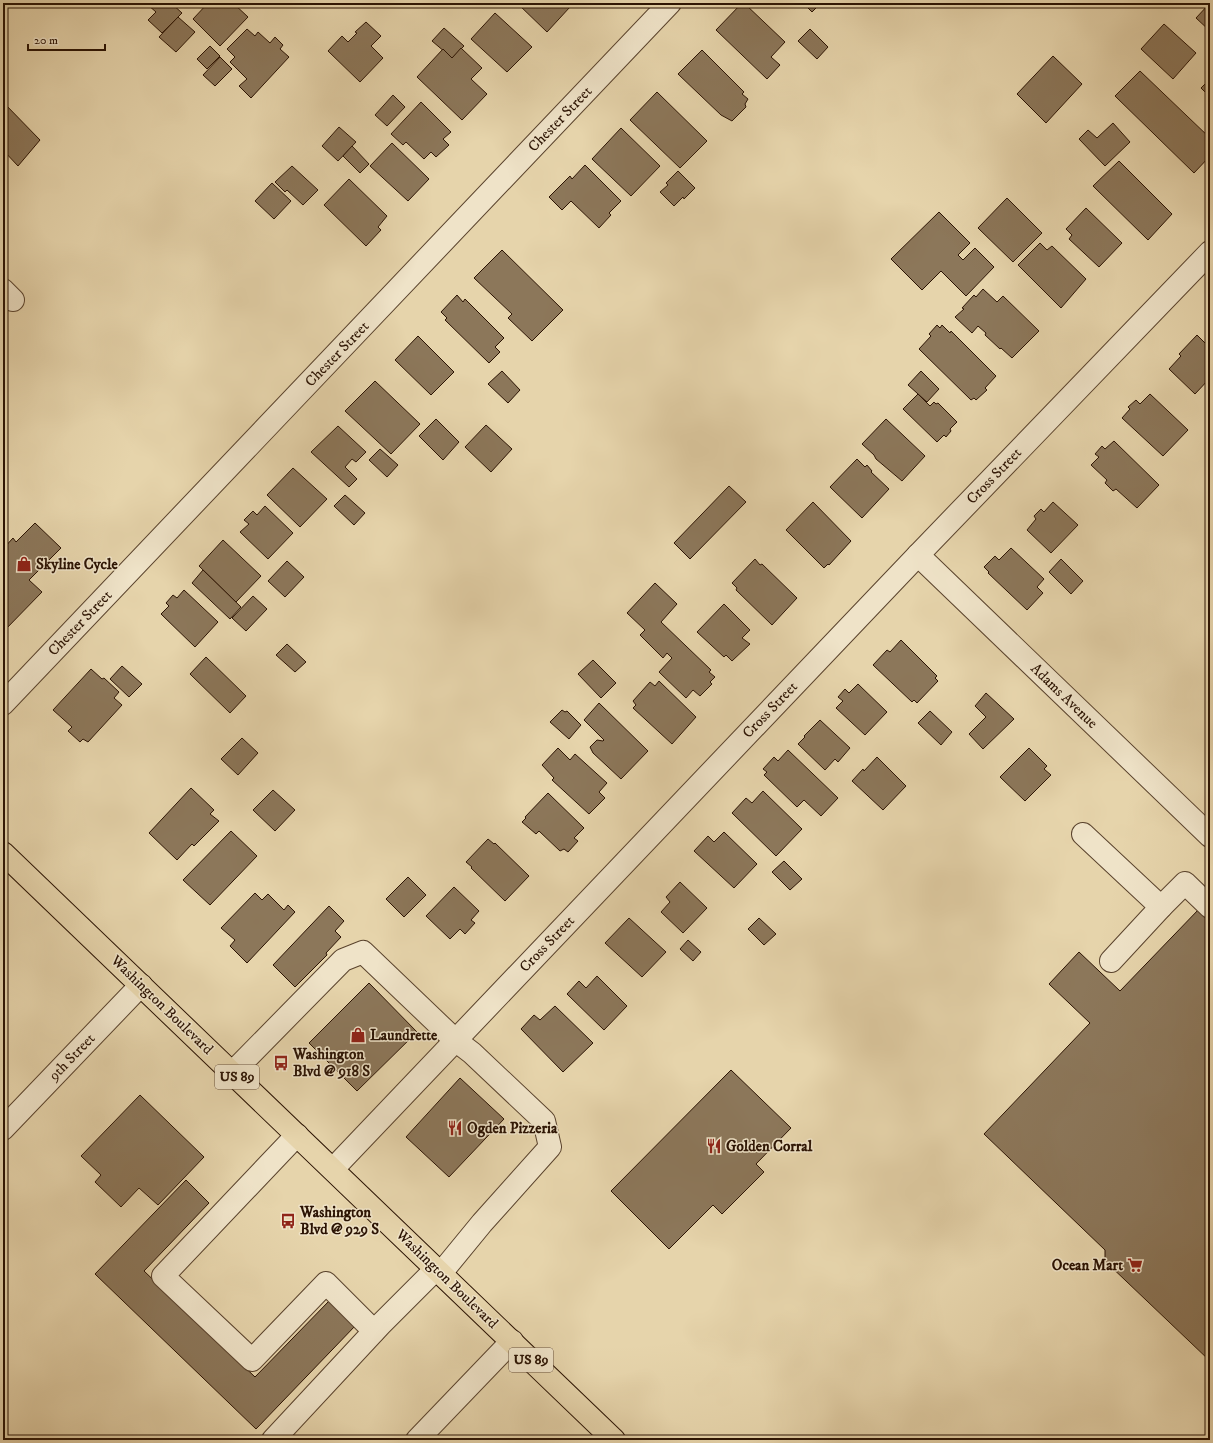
<svg xmlns="http://www.w3.org/2000/svg" width="1213" height="1443" viewBox="0 0 1213 1443" font-family="'IM FELL DW Pica',serif">
  <style>
    .building { fill: #8c775a; stroke: #2b1303 }
    .lines { fill: none; stroke-linecap: round; stroke-linejoin: round }
    .minor-casing { stroke: #5a432d; stroke-width: 24 }
    .major-casing { stroke: #2b1303; stroke-width: 24 }
    .minor { stroke: #efe3c8; stroke-width: 22 }
    .major { stroke: #e6d4ab; stroke-width: 22 }
    .labels { text-anchor: middle; dominant-baseline: central; stroke-width: 3; stroke-linejoin: round; paint-order: stroke }
    .shield { fill: #efe3c8; stroke: #66513e; stroke-width: 1 }
    .shield-label { font-size: 14px; font-weight: bold; fill: #2b1303 }
    .street-label { font-size: 15px; fill: #2b1303; stroke: #efe3c8 }
    .poi-label { font-size: 15px; font-weight: bold; fill: #2b1303; stroke: #efe3c8; text-anchor: start }
  </style>
  <rect width="100%" height="100%" fill="#e6d4ab"/>
  <filter id="stains"><feTurbulence type="fractalNoise" baseFrequency=".005" numOctaves="4"/><feColorMatrix values="0 0 0 0 .2 0 0 0 0 .09 0 0 0 0 .02 0 0 0 .5 -.17"/></filter>
  <radialGradient id="worn" r=".72"><stop offset=".6" stop-color="#630" stop-opacity="0"/><stop offset="1" stop-color="#630" stop-opacity=".3"/></radialGradient>
  <g class="building">
    <polygon points="150,3 171,3 182,13 162,33 148,20 156,12 148,5"/>
    <polygon points="208,3 228,3 230,5 233,3 248,17 220,46 193,19"/>
    <polygon points="517,3 565,3 570,7 547,32"/>
    <polygon points="742,3 744,3 785,42 771,57 780,65 767,79 716,30"/>
    <polygon points="803,3 821,3 812,12"/>
    <polygon points="1209,4 1210,5 1210,31 1196,18"/>
    <polygon points="495,13 532,47 507,72 471,39"/>
    <polygon points="178,17 195,32 176,52 159,37"/>
    <polygon points="366,22 381,36 371,46 383,58 360,82 328,51 342,36 348,42 357,33 355,32"/>
    <polygon points="1164,24 1196,53 1173,79 1141,49"/>
    <polygon points="444,28 464,46 452,58 432,41"/>
    <polygon points="247,29 255,36 258,32 270,43 275,37 283,45 280,49 289,57 251,98 239,86 247,79 230,62 235,57 227,49"/>
    <polygon points="810,29 828,47 817,59 798,41"/>
    <polygon points="210,46 220,56 207,69 197,59"/>
    <polygon points="461,48 482,68 471,79 487,94 462,120 417,77 443,49 452,58"/>
    <polygon points="702,50 744,92 742,94 748,99 745,104 746,107 732,121 721,115 678,74"/>
    <polygon points="1053,56 1082,84 1046,123 1017,94"/>
    <polygon points="220,57 232,69 215,86 203,75"/>
    <polygon points="1140,71 1210,138 1210,156 1194,173 1115,96"/>
    <polygon points="1210,79 1210,100 1206,97 1208,95 1201,88"/>
    <polygon points="657,92 707,141 680,168 630,120"/>
    <polygon points="393,95 405,107 387,126 375,115"/>
    <polygon points="3,102 40,140 18,166 3,150"/>
    <polygon points="421,102 451,132 443,139 449,145 436,157 431,152 424,159 406,142 403,145 391,134"/>
    <polygon points="1113,123 1130,142 1105,166 1079,139 1088,130 1097,138"/>
    <polygon points="339,127 356,142 338,161 322,146"/>
    <polygon points="621,128 660,166 631,196 592,159"/>
    <polygon points="392,143 429,179 408,201 370,166"/>
    <polygon points="352,146 369,164 360,173 343,156"/>
    <polygon points="1119,161 1172,214 1148,240 1093,186"/>
    <polygon points="585,165 621,201 609,213 611,215 599,228 571,201 562,210 549,197 570,176 572,179"/>
    <polygon points="292,166 318,190 303,205 287,190 285,192 275,182"/>
    <polygon points="678,171 695,188 684,199 683,197 674,206 660,192 668,185 666,183"/>
    <polygon points="349,179 387,216 378,227 381,230 366,246 324,205"/>
    <polygon points="272,183 291,201 274,219 255,201"/>
    <polygon points="1007,198 1042,233 1013,262 978,228"/>
    <polygon points="1086,208 1122,243 1099,267 1069,239 1072,235 1066,229"/>
    <polygon points="939,212 970,243 958,255 963,260 975,248 994,267 966,296 941,271 922,290 891,259"/>
    <polygon points="1040,243 1047,250 1052,246 1086,279 1061,308 1018,265"/>
    <polygon points="502,250 563,310 532,341 508,318 512,314 474,278"/>
    <polygon points="983,289 997,302 1003,296 1039,331 1012,358 1001,348 1000,349 985,335 986,333 978,326 972,333 955,317 964,309 962,308 974,295 976,297"/>
    <polygon points="457,295 463,302 465,299 504,338 495,347 500,352 489,363 445,320 447,318 441,312"/>
    <polygon points="937,325 940,328 942,325 950,333 951,331 996,376 985,388 987,390 976,400 974,398 971,400 919,349 931,336 929,334"/>
    <polygon points="1197,335 1210,348 1210,378 1195,394 1169,369 1181,356 1179,354"/>
    <polygon points="418,336 454,372 431,395 395,360"/>
    <polygon points="502,371 520,390 508,403 488,384"/>
    <polygon points="921,371 939,389 927,402 908,385"/>
    <polygon points="375,381 420,424 391,454 345,411"/>
    <polygon points="918,394 930,406 934,402 936,404 938,403 957,422 950,429 951,431 946,437 944,435 937,442 903,409"/>
    <polygon points="1150,394 1188,430 1163,456 1122,418 1130,409 1128,407 1136,400 1140,404"/>
    <polygon points="436,419 459,442 443,460 419,436"/>
    <polygon points="886,419 925,456 902,481 876,459 874,455 862,444"/>
    <polygon points="486,425 512,449 491,472 465,447"/>
    <polygon points="338,426 366,452 356,462 352,459 345,467 357,479 349,487 311,452"/>
    <polygon points="1114,441 1159,485 1137,508 1116,489 1113,491 1105,483 1107,480 1091,465 1099,457 1095,454 1102,446 1105,449"/>
    <polygon points="380,449 398,465 387,477 369,460"/>
    <polygon points="857,459 865,467 867,465 872,471 871,472 889,489 862,518 830,487"/>
    <polygon points="293,468 327,499 300,527 267,495"/>
    <polygon points="729,486 746,502 690,559 674,543"/>
    <polygon points="345,495 365,513 354,525 334,506"/>
    <polygon points="813,502 851,541 829,565 828,564 824,568 786,530"/>
    <polygon points="1053,502 1078,525 1051,553 1027,530 1036,519 1034,516 1041,509 1044,512"/>
    <polygon points="265,506 293,533 268,559 240,532 249,524 244,520 253,511 257,515"/>
    <polygon points="35,523 61,548 29,580 42,592 3,632 3,549 13,538 16,542"/>
    <polygon points="223,540 261,576 236,602 199,566"/>
    <polygon points="1011,548 1044,579 1037,587 1043,593 1027,610 988,573 989,572 984,567 995,556 999,560"/>
    <polygon points="755,559 760,565 762,564 797,598 772,625 736,590 737,588 732,583"/>
    <polygon points="1061,559 1083,581 1071,594 1049,572"/>
    <polygon points="287,561 304,577 285,597 268,581"/>
    <polygon points="203,570 241,607 230,619 192,583"/>
    <polygon points="655,583 677,604 661,622 711,670 709,672 715,677 710,682 712,684 700,696 693,690 686,698 659,672 672,658 667,653 663,658 640,635 645,630 627,613"/>
    <polygon points="184,590 218,622 195,647 161,614 169,606 166,603 173,595 177,598"/>
    <polygon points="253,596 267,609 246,631 232,618"/>
    <polygon points="724,604 750,630 742,638 750,644 732,661 726,655 724,657 697,632"/>
    <polygon points="901,640 937,676 935,678 938,681 917,703 914,700 912,702 873,665 887,650 890,652"/>
    <polygon points="287,644 306,662 295,672 276,655"/>
    <polygon points="206,657 246,696 230,713 190,674"/>
    <polygon points="593,660 616,683 601,698 578,674"/>
    <polygon points="122,666 142,684 129,697 110,679"/>
    <polygon points="91,669 102,679 104,678 119,692 114,698 122,705 88,742 83,739 80,742 68,731 72,727 53,710"/>
    <polygon points="659,681 696,717 672,744 633,708 636,705 633,701 650,682 655,686"/>
    <polygon points="858,684 887,712 865,735 836,708 843,701 838,697 845,689 849,693"/>
    <polygon points="986,693 1014,719 983,749 969,734 986,717 975,706"/>
    <polygon points="599,703 648,751 621,779 593,753 590,747 597,740 603,741 604,740 584,720"/>
    <polygon points="562,710 565,712 567,711 581,725 569,739 550,722"/>
    <polygon points="930,711 952,732 941,745 918,723"/>
    <polygon points="820,720 850,748 838,762 835,759 825,770 798,744 805,737 804,736"/>
    <polygon points="242,738 258,753 238,775 221,759"/>
    <polygon points="558,748 570,760 575,754 607,783 599,792 605,798 589,814 552,780 554,778 542,765"/>
    <polygon points="1029,748 1047,766 1044,769 1051,775 1025,801 1000,777"/>
    <polygon points="788,750 838,798 821,816 804,800 797,807 764,775 767,772 763,769 774,757 778,761"/>
    <polygon points="877,757 906,786 883,810 852,781 863,769 864,771"/>
    <polygon points="191,788 214,810 210,814 219,821 194,846 192,844 177,860 149,833"/>
    <polygon points="273,790 295,810 275,831 253,810"/>
    <polygon points="763,791 802,829 776,856 732,813 746,798 752,803"/>
    <polygon points="548,793 584,828 574,838 578,841 568,852 564,849 560,851 539,831 536,834 522,822 526,818 525,817"/>
    <polygon points="231,831 257,856 210,905 183,880"/>
    <polygon points="724,832 757,864 734,888 694,851 708,836 714,842"/>
    <polygon points="488,839 494,844 495,843 529,876 505,901 471,868 472,867 466,862"/>
    <polygon points="784,861 802,879 790,890 772,872"/>
    <polygon points="408,877 426,895 404,917 386,899"/>
    <polygon points="680,882 707,908 683,933 661,912 670,902 666,897"/>
    <polygon points="454,887 479,911 471,920 475,923 465,934 460,929 450,939 426,916"/>
    <polygon points="255,893 262,900 268,894 284,910 288,905 295,912 247,963 230,946 235,940 221,928"/>
    <polygon points="329,906 344,921 335,931 341,937 326,953 327,955 295,987 273,965"/>
    <polygon points="1200,908 1210,918 1210,1361 1105,1261 1105,1250 984,1134 1090,1023 1049,984 1079,952 1120,991"/>
    <polygon points="629,918 666,952 642,977 605,943"/>
    <polygon points="759,918 776,934 764,945 748,929"/>
    <polygon points="688,940 701,952 693,961 680,949"/>
    <polygon points="597,976 627,1006 604,1030 567,994 579,981 586,988"/>
    <polygon points="369,983 417,1032 357,1091 309,1043"/>
    <polygon points="555,1006 593,1043 563,1072 521,1029 534,1015 540,1020"/>
    <polygon points="731,1070 791,1128 756,1164 764,1172 722,1214 713,1205 669,1249 611,1191"/>
    <polygon points="460,1078 504,1119 449,1177 406,1137"/>
    <polygon points="140,1095 204,1157 158,1205 139,1188 121,1207 95,1182 101,1175 81,1156"/>
    <polygon points="186,1180 209,1203 144,1271 255,1377 330,1300 356,1325 256,1429 95,1274"/>
  </g>
  <g class="lines">
    <g class="minor-casing">
      <g id="minor">
        <polyline points="3,290 13,300"/>
        <polyline points="918,555 1210,836"/>
        <polyline points="3,704 670,3"/>
        <polyline points="1083,834 1161,907 1185,883 1210,907"/>
        <polyline points="1111,961 1161,907"/>
        <polyline points="232,1073 343,960 363,952 455,1040 472,1053 544,1121 550,1147 482,1223 441,1273"/>
        <polyline points="3,1129 141,985"/>
        <polyline points="297,1135 163,1276 252,1360 326,1283 374,1331"/>
        <polyline points="333,1169 918,555 1210,252"/>
        <polyline points="273,1440 380,1325 436,1269"/>
        <polyline points="417,1440 512,1341"/>
      </g>
    </g>
    <g class="major-casing">
      <polyline id="major" points="3,853 614,1440"/>
    </g>
    <use href="#minor" class="minor"/>
    <use href="#major" class="major"/>
  </g>
  <defs>
    <g id="shop-bare" transform="scale(1.2)"><path d="M-5-2.5h2.3a2.7 3.5 0 0 1 5.4 0H5L5.5 6h-11ZM-1.5-2.5h3a1.5 2.3 0 0 0-3 0Z" fill="#8f2418" stroke="#efe3c8" stroke-width="2.5" paint-order="stroke"/></g>
    <g id="bus-bare" transform="scale(1.2)"><path d="M-5-6H5V4H4V6H2V4H-2V6H-4V4H-5ZM-3.5-4V0h7V-4ZM-3.5 1.2v1.5H-2V1.2ZM2 1.2v1.5H3.5V1.2Z" fill="#8f2418" stroke="#efe3c8" stroke-width="2.5" paint-order="stroke"/></g>
    <g id="restaurant-bare" transform="scale(1.2)"><path d="M-5-6h1v4h1v-4h1v4h1v-4h1v5L-1.5 .5V6h-2V.5L-5-1ZM5-6V6H3V1.5H1.5Q1.5-4 5-6Z" fill="#8f2418" stroke="#efe3c8" stroke-width="2.5" paint-order="stroke"/></g>
    <g id="supermarket-bare" transform="scale(1.2)"><path d="M-6-5.5h2.5l.6 2H6L4.5 2H-2.5L-4.4-4H-6ZM-1.5 3.2a1.3 1.3 0 1 0 .1 0ZM3 3.2a1.3 1.3 0 1 0 .1 0Z" fill="#8f2418" stroke="#efe3c8" stroke-width="2.5" paint-order="stroke"/></g>
  </defs>
  <g fill-rule="evenodd">
    <use href="#shop-bare" x="24" y="564"/>
    <use href="#shop-bare" x="358" y="1035"/>
    <use href="#bus-bare" x="281" y="1063"/>
    <use href="#restaurant-bare" x="455" y="1128"/>
    <use href="#restaurant-bare" x="714" y="1146"/>
    <use href="#bus-bare" x="288" y="1221"/>
    <use href="#supermarket-bare" x="1135" y="1265"/>
  </g>
  <g class="labels">
    <g class="shield">
      <rect x="215" y="1065" width="44" height="24" rx="3"/>
      <rect x="509" y="1348" width="44" height="24" rx="3"/>
    </g>
    <g class="shield-label">
      <text x="237" y="1077">US 89</text>
      <text x="531" y="1360">US 89</text>
    </g>
    <g class="street-label">
      <text transform="translate(560 119) rotate(-46)">Chester Street</text>
      <text transform="translate(337 354) rotate(-46)">Chester Street</text>
      <text transform="translate(994 476) rotate(-46)">Cross Street</text>
      <text transform="translate(80 623) rotate(-46)">Chester Street</text>
      <text transform="translate(1064 696) rotate(44)">Adams Avenue</text>
      <text transform="translate(770 710) rotate(-46)">Cross Street</text>
      <text transform="translate(547 944) rotate(-46)">Cross Street</text>
      <text transform="translate(162 1005) rotate(44)">Washington Boulevard</text>
      <text transform="translate(72 1057) rotate(-46)">9th Street</text>
      <text transform="translate(447 1279) rotate(44)">Washington Boulevard</text>
    </g>
    <g class="poi-label">
      <text x="36" y="564">Skyline Cycle</text>
      <text x="370" y="1035">Laundrette</text>
      <text x="293" y="1054">Washington<tspan x="293" dy="17">Blvd @ 918 S</tspan></text>
      <text x="467" y="1128">Ogden Pizzeria</text>
      <text x="726" y="1146">Golden Corral</text>
      <text x="300" y="1212">Washington<tspan x="300" dy="17">Blvd @ 929 S</tspan></text>
      <text x="1123" y="1265" text-anchor="end">Ocean Mart</text>
    </g>
  </g>
  <rect width="1213" height="1443" fill="none" stroke="#e6d4ab" stroke-width="16"/>
  <rect x="4" y="4" width="1205" height="1435" fill="none" stroke="#2b1303" stroke-width="2"/>
  <rect x="8" y="8" width="1197" height="1427" fill="none" stroke="#2b1303"/>
  <path d="M28 44v6h77v-6" fill="none" stroke="#2b1303" stroke-width="2"/>
  <text x="34" y="44" font-size="12" fill="#2b1303" stroke="#efe3c8" stroke-width="3" paint-order="stroke">20 m</text>
  <rect width="100%" height="100%" filter="url(#stains)"/>
  <rect width="100%" height="100%" fill="url(#worn)"/>
</svg>
